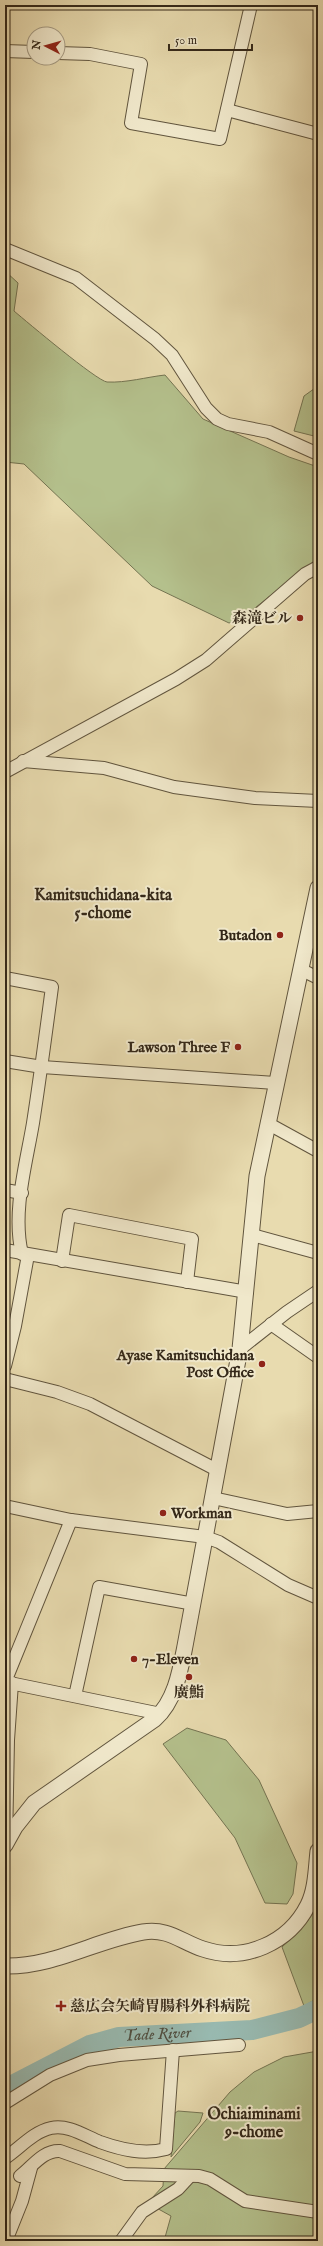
<svg xmlns="http://www.w3.org/2000/svg" width="323" height="2246" viewBox="0 0 323 2246" font-family="'IM FELL English','Noto Serif JP',serif">
  <style>
    .green { fill: #b4c08c; stroke: #747452 }
    .lines { fill: none; stroke-linecap: round; stroke-linejoin: round }
    .river { stroke: #98bab1; stroke-width: 20 }
    .minor-casing { stroke: #61553e; stroke-width: 14 }
    .tertiary-casing { stroke: #61553e; stroke-width: 17 }
    .minor { stroke: #f0e8cb; stroke-width: 12 }
    .tertiary { stroke: #f0e8cb; stroke-width: 15 }
    .poi-dot { fill: #8f2418; stroke: #f0e8cb; stroke-width: 1.5 }
    .labels { text-anchor: middle; dominant-baseline: central; stroke-width: 4; stroke-linejoin: round; paint-order: stroke }
    .poi-label { font-size: 15px; font-weight: bold; fill: #342819; stroke: #f0e8cb; text-anchor: end }
    .neighbourhood-label { font-size: 16px; font-weight: bold; fill: #342819; stroke: #f0e8cb }
    .water-label { font-size: 16px; font-style: italic; fill: #4d4c3f; stroke: #f0e8cb }
  </style>
  <rect width="100%" height="100%" fill="#e8dbaf"/>
  <filter id="stains"><feTurbulence type="fractalNoise" baseFrequency=".005" numOctaves="4"/><feColorMatrix values="0 0 0 0 .2 0 0 0 0 .09 0 0 0 0 .02 0 0 0 .5 -.17"/></filter>
  <radialGradient id="worn" r=".72"><stop offset=".6" stop-color="#630" stop-opacity="0"/><stop offset="1" stop-color="#630" stop-opacity=".3"/></radialGradient>
  <g class="green">
    <path d="M5,271l13,12 -4,28c13,11 83,70 93,71 19,1 40,-5 58,-7l38,44 86,38 29,10v91l-77,61 -12,4 -77,-37 -128,-122 -19,-2z"/>
    <polygon points="318,386 318,437 294,431 304,396"/>
    <polygon points="187,1728 226,1740 259,1780 297,1863 293,1894 287,1904 265,1903 235,1838 163,1744"/>
    <path d="M318,1903v95l-14,8 -22,-59c14,-13 29,-26 36,-44z"/>
    <polygon points="318,2051 318,2241 164,2241 171,2216 153,2206 152,2198 163,2186 164,2169 230,2092 254,2072 284,2057"/>
    <polygon points="178,2111 203,2113 200,2122 171,2157 175,2113"/>
  </g>
  <g class="lines">
    <path class="river" id="s1" d="M5,2089l85,-44 29,-8 133,-7 47,-12 19,-9"/>
    <g class="minor-casing">
      <g id="minor">
        <polyline points="5,51 34,52"/>
        <polyline points="58,53 90,54 141,64 131,123 220,139 251,5"/>
        <polyline points="227,110 318,134"/>
        <polyline points="5,249 76,278 155,339 172,355 206,408 217,419 228,424 269,432 318,454"/>
        <polyline points="23,761 104,768 174,787 255,798 318,801"/>
        <polyline points="5,772 176,679 206,660 305,574 318,567"/>
        <polyline points="300,969 318,978"/>
        <path d="M5,978l47,9c-6,45 -12,91 -19,136 -7,42 -21,89 -11,131"/>
        <polyline points="5,1061 42,1067 275,1083"/>
        <polyline points="267,1123 318,1151"/>
        <polyline points="5,1190 22,1193"/>
        <polyline points="252,1235 318,1253"/>
        <polyline points="5,1250 247,1292"/>
        <polyline points="62,1261 69,1215 192,1239 187,1282"/>
        <polyline points="271,1324 318,1357"/>
        <polyline points="240,1349 287,1312 318,1291"/>
        <polyline points="5,1366 15,1326 28,1255"/>
        <polyline points="5,1379 57,1392 90,1404 217,1470"/>
        <polyline points="213,1498 287,1514 318,1511"/>
        <polyline points="5,1506 71,1520 205,1537 219,1542 288,1585 318,1598"/>
        <polyline points="71,1520 5,1682 161,1714"/>
        <polyline points="75,1696 99,1587 194,1604"/>
        <polyline points="6,1843 8,1740 12,1683"/>
        <polyline points="5,2103 50,2075 87,2060 119,2055 239,2045"/>
        <path d="M5,2158c15,-10 28,-26 46,-30 17,-4 34,8 49,14 22,8 44,13 66,7l7,-99"/>
        <path d="M20,2176c12,-9 23,-26 40,-25l65,23 74,2 11,3 35,22 73,11"/>
        <polyline points="6,2241 22,2201 31,2168"/>
        <polyline points="121,2241 142,2212 178,2189 190,2176"/>
      </g>
    </g>
    <g class="tertiary-casing">
      <g id="tertiary">
        <path d="M5,1845l10,-18 19,-24 121,-84c20,-18 25,-47 30,-73l55,-297 17,-173 61,-288"/>
        <path d="M5,1966c49,1 91,-26 138,-34 26,-4 38,10 60,17 41,14 86,-6 105,-44 8,-16 8,-36 10,-54"/>
      </g>
    </g>
    <use href="#minor" class="minor"/>
    <use href="#tertiary" class="tertiary"/>
  </g>
  <g class="poi-dot">
    <circle cx="300" cy="618" r="4"/>
    <circle cx="280" cy="935" r="4"/>
    <circle cx="238" cy="1047" r="4"/>
    <circle cx="262" cy="1364" r="4"/>
    <circle cx="163" cy="1513" r="4"/>
    <circle cx="134" cy="1659" r="4"/>
    <circle cx="189" cy="1677" r="4"/>
    <path d="M59 2000h4v4h4v4h-4v4h-4v-4h-4v-4h4z"/>
  </g>
  <g class="labels">
    <g class="poi-label">
      <text x="292" y="618">森滝ビル</text>
      <text x="272" y="935">Butadon</text>
      <text x="230" y="1047">Lawson Three F</text>
      <text x="254" y="1355">Ayase Kamitsuchidana<tspan x="254" dy="17">Post Office</tspan></text>
      <text x="171" y="1513" text-anchor="start">Workman</text>
      <text x="142" y="1659" text-anchor="start">7-Eleven</text>
      <text x="189" y="1692" text-anchor="middle">廣鮨</text>
      <text x="70" y="2006" text-anchor="start">慈広会矢崎胃腸科外科病院</text>
    </g>
    <g class="neighbourhood-label">
      <text x="103" y="896">Kamitsuchidana-kita<tspan x="103" dy="18">5-chome</tspan></text>
      <text x="254" y="2115">Ochiaiminami<tspan x="254" dy="18">9-chome</tspan></text>
    </g>
    <g class="water-label">
      <text stroke="none"><textPath href="#s1" startOffset="164">Tade River</textPath></text>
    </g>
  </g>
  <rect width="323" height="2246" fill="none" stroke="#e8dbaf" stroke-width="20"/>
  <rect x="6" y="6" width="311" height="2234" fill="none" stroke="#342819" stroke-width="2"/>
  <rect x="10" y="10" width="303" height="2226" fill="none" stroke="#342819"/>
  <g transform="translate(46 46) rotate(276)"><circle r="19" fill="#f0e8cb" stroke="#a59b84"/>
  <path d="M0-3L7 15L0 10L-7 15Z" fill="#8f2418"/>
  <text y="-6" font-size="11" font-weight="bold" text-anchor="middle" fill="#342819">N</text>
  </g>
  <path d="M169 44v6h83v-6" fill="none" stroke="#342819" stroke-width="2"/>
  <text x="175" y="44" font-size="12" fill="#342819" stroke="#f0e8cb" stroke-width="3" paint-order="stroke">50 m</text>
  <rect width="100%" height="100%" filter="url(#stains)"/>
  <rect width="100%" height="100%" fill="url(#worn)"/>
</svg>
